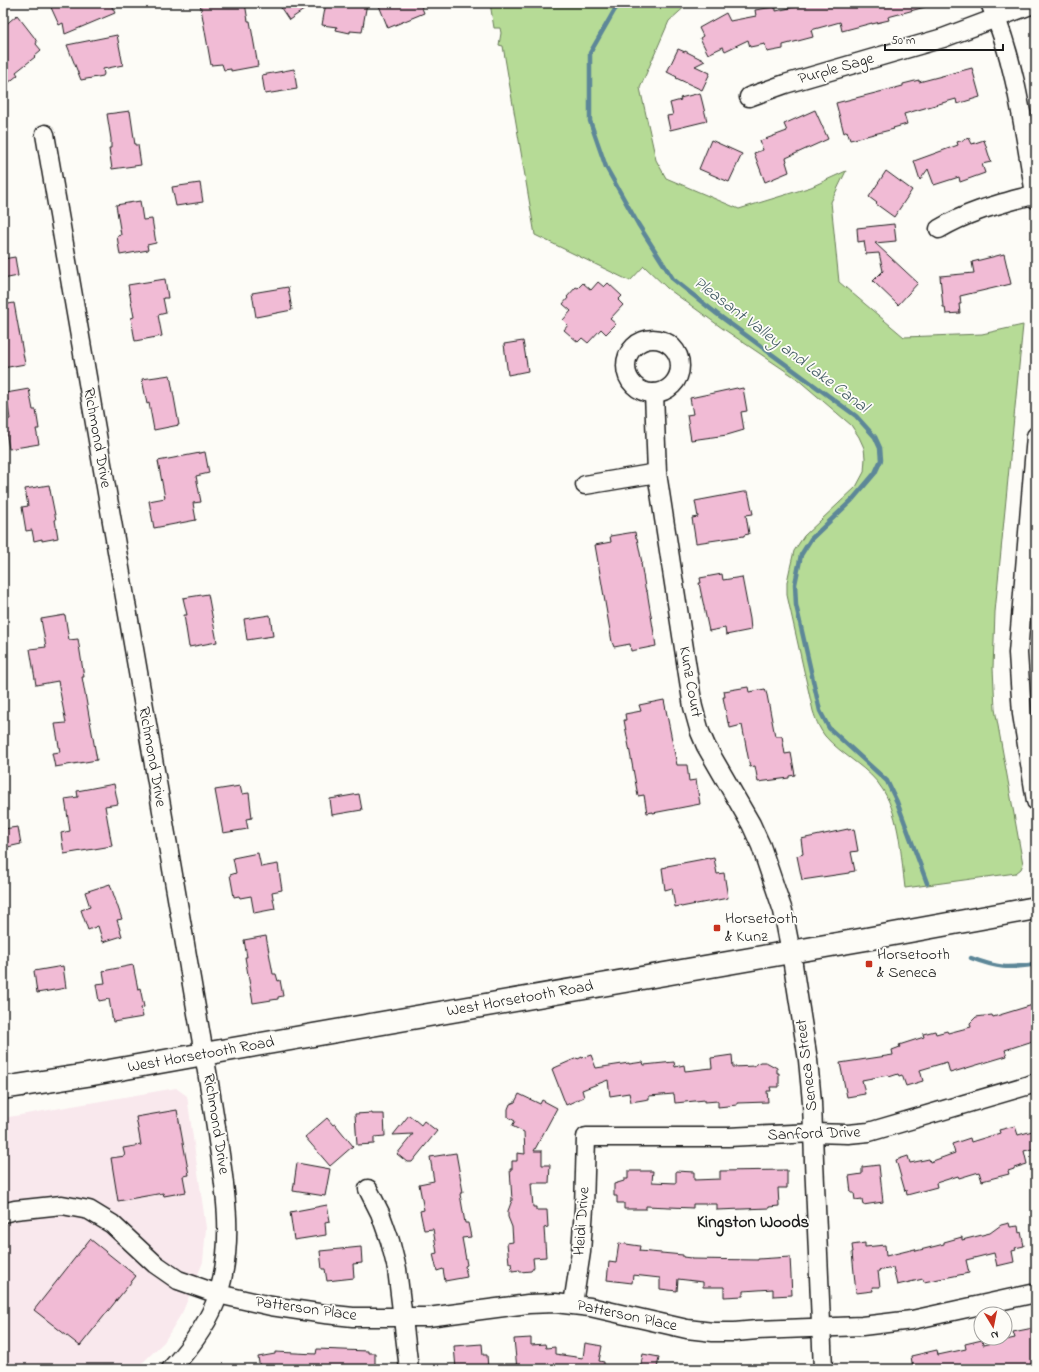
<svg xmlns="http://www.w3.org/2000/svg" width="1039" height="1372" viewBox="0 0 1039 1372" font-family="'Indie Flower',sans-serif">
  <style>
    .built { fill: #f9e8ed }
    .green { fill: #b6db96; stroke: #697c59 }
    .lines { fill: none; stroke-linecap: round; stroke-linejoin: round }
    .stream { stroke: #5d8798; stroke-width: 4.5 }
    .building { fill: #f1bbd5; stroke: #1c1c1c }
    .minor-casing { stroke: #1c1c1c; stroke-width: 21 }
    .secondary-casing { stroke: #1c1c1c; stroke-width: 25 }
    .minor { stroke: #fdfcf7; stroke-width: 18 }
    .secondary { stroke: #fdfcf7; stroke-width: 22 }
    .poi-dot { fill: #c8321e; stroke: #fdfcf7; stroke-width: 1.5 }
    .labels { text-anchor: middle; dominant-baseline: central; stroke-width: 3.5; stroke-linejoin: round; paint-order: stroke }
    .street-label { font-size: 16px; fill: #1c1c1c; stroke: #fdfcf7 }
    .poi-label { font-size: 16px; fill: #1c1c1c; stroke: #fdfcf7; text-anchor: start }
    .water-label { font-size: 17px; font-style: italic; fill: #425b64; stroke: #fdfcf7 }
    .neighbourhood-label { font-size: 17px; font-weight: bold; fill: #1c1c1c; stroke: #fdfcf7 }
  </style>
  <rect width="100%" height="100%" fill="#fdfcf7"/>
  <filter id="ink" filterUnits="userSpaceOnUse"><feTurbulence type="fractalNoise" baseFrequency=".025" numOctaves="2"/><feDisplacementMap in="SourceGraphic" scale="8" xChannelSelector="R" yChannelSelector="G"/><feConvolveMatrix kernelMatrix="1 2 1 2 8 2 1 2 1" color-interpolation-filters="sRGB"/></filter>
  <g filter="url(#ink)">
    <polygon class="built" points="176,1088 187,1096 206,1228 203,1262 183,1311 164,1342 136,1369 3,1369 3,1118"/>
    <path class="green" d="M490,3h199l-20,18 -29,67 16,72 10,18 73,31 72,-22 35,-16 -15,31 8,80 65,55 78,-3 41,-9 -28,287 -2,56 2,41 28,155 -2,5 -5,4 -111,15c-4,-32 -5,-70 -22,-98 -13,-22 -42,-35 -58,-54 -6,-8 -9,-16 -12,-25l-26,-116v-13l3,-14 4,-17 10,-15 52,-49 8,-15 1,-14 -1,-10 -5,-11 -8,-12 -55,-47 -74,-50 -55,-40 -23,-22 -14,15 -95,-46 -32,-189 -4,-1 2,-12 -1,-5h-6z"/>
    <g class="lines">
      <g class="stream">
        <polyline points="620,3 614,11 590,53 590,121 606,167 638,224 673,279 717,314 856,416 875,437 880,448 881,460 875,473 852,500 811,539 801,555 795,584 796,605 820,711 829,728 887,781 897,802 927,883"/>
        <path d="M971,958c27,10 36,11 65,6"/>
      </g>
    </g>
    <g class="building">
      <polygon points="49,3 110,3 115,13 65,34 63,23 59,25"/>
      <polygon points="200,3 245,3 248,21 250,21 258,66 231,71 231,69 224,70 222,64 211,65"/>
      <polygon points="280,3 314,3 289,20 281,8 283,7"/>
      <polygon points="326,3 367,3 362,32 350,31 350,33 336,30 337,27 322,25"/>
      <polygon points="378,3 420,3 424,13 388,28"/>
      <polygon points="813,3 924,3 925,7 888,17 889,20 872,24 872,23 842,31 840,22 811,30 813,37 783,45 783,49 767,52 765,44 750,47 748,40 725,51 723,47 708,54 700,38 703,36 699,28 726,13 730,21 756,16 755,10 774,7 774,8 776,8 776,11"/>
      <polygon points="17,15 34,37 37,42 36,44 41,50 34,56 35,57 16,72 18,75 3,87 3,27"/>
      <polygon points="117,35 123,65 103,69 104,74 103,76 81,80 67,45"/>
      <polygon points="678,49 685,52 685,51 705,61 695,66 710,73 702,90 676,78 677,77 667,72"/>
      <polygon points="972,68 980,97 957,104 956,99 904,114 907,124 893,128 894,129 850,140 847,131 844,133 836,103 903,86 903,84 919,80 919,82"/>
      <polygon points="294,69 297,89 265,94 262,75"/>
      <polygon points="700,93 707,121 670,130 667,116 673,115 670,103 681,100 680,98"/>
      <polygon points="815,110 828,139 786,158 787,161 786,162 789,172 765,182 754,153 763,150 760,141 787,131 784,124"/>
      <polygon points="130,111 135,145 138,145 141,165 112,169 109,148 111,148 111,139 107,114"/>
      <polygon points="969,138 972,144 984,140 991,162 982,164 985,173 960,182 959,177 934,185 928,169 920,180 914,161 958,145 957,142"/>
      <polygon points="711,140 742,154 729,182 699,169"/>
      <polygon points="886,171 912,190 894,217 876,204 877,203 869,197"/>
      <polygon points="200,183 203,202 176,206 172,187"/>
      <polygon points="140,201 143,220 152,219 156,243 147,245 148,250 120,255 117,236 121,235 116,205"/>
      <polygon points="894,224 896,241 875,243 918,283 898,305 873,281 883,271 879,253 866,254 864,241 858,242 857,228"/>
      <polygon points="1004,254 1011,284 960,296 961,304 959,304 960,313 946,314 945,307 943,307 940,276 974,273 972,262"/>
      <polygon points="15,257 18,276 3,279 3,259"/>
      <polygon points="165,279 168,298 163,298 166,313 158,315 162,336 135,341 131,318 134,317 128,285"/>
      <polygon points="598,282 604,287 608,283 622,296 618,300 623,305 610,319 616,324 606,334 601,329 588,343 582,338 578,342 564,330 568,325 563,320 571,311 563,304 568,298 567,297 576,287 578,288 583,283 591,290"/>
      <polygon points="288,287 292,310 256,317 252,293"/>
      <polygon points="14,303 25,364 3,368 3,305"/>
      <polygon points="523,341 528,371 508,375 504,344"/>
      <polygon points="170,375 179,425 154,430 149,403 147,404 142,379"/>
      <polygon points="737,388 738,389 743,388 747,411 741,412 744,430 727,435 691,440 687,415 693,414 690,398"/>
      <polygon points="29,389 33,410 36,410 39,429 36,429 39,444 9,449 4,420 10,419 6,393"/>
      <polygon points="205,452 209,473 196,476 201,502 193,503 196,520 154,528 149,501 165,498 158,461"/>
      <polygon points="49,485 56,520 55,520 58,538 42,541 42,539 34,541 32,530 26,531 22,507 28,506 25,489"/>
      <polygon points="743,492 748,492 753,514 746,515 749,534 744,535 744,536 696,543 692,518 698,517 695,501"/>
      <polygon points="635,532 636,538 637,538 642,563 641,563 645,587 646,591 647,591 656,646 631,651 630,644 614,647 612,642 595,545 611,542 610,536"/>
      <polygon points="722,574 723,580 742,577 750,619 751,630 726,635 725,628 709,631 699,583 701,583 700,578"/>
      <polygon points="208,594 217,642 189,647 184,615 187,615 183,598"/>
      <polygon points="65,615 69,640 78,639 84,677 82,677 97,760 55,767 52,753 60,752 55,724 66,723 58,681 36,685 30,649 46,647 41,619"/>
      <polygon points="270,615 273,636 247,640 244,619"/>
      <polygon points="748,687 749,692 765,689 767,695 775,736 782,736 785,754 791,753 795,775 789,776 789,778 758,782 755,766 750,767 742,725 730,728 729,722 728,723 723,697 725,697 724,691"/>
      <polygon points="664,700 677,765 687,765 689,781 696,780 700,804 653,813 653,812 647,813 644,795 638,796 624,720 626,720 625,714 641,711 639,705"/>
      <polygon points="114,784 118,804 105,806 112,846 64,854 61,833 70,831 65,799 78,797 77,791"/>
      <polygon points="240,786 242,794 249,793 252,818 246,819 248,829 223,833 215,790"/>
      <polygon points="359,794 362,810 332,815 330,799"/>
      <polygon points="18,827 21,844 3,848 3,829"/>
      <polygon points="848,829 848,830 854,829 858,851 851,852 855,871 849,872 849,873 802,880 797,856 803,854 801,839"/>
      <polygon points="258,853 261,867 278,864 282,890 272,892 275,909 254,913 251,896 240,898 239,896 234,897 230,875 236,873 233,858"/>
      <polygon points="709,858 709,859 714,858 717,874 724,873 728,898 681,907 680,906 675,907 672,888 665,890 662,868 667,867 667,866"/>
      <polygon points="110,884 122,919 117,920 122,936 103,942 98,926 88,930 81,910 90,907 85,892"/>
      <polygon points="266,936 273,974 276,974 278,981 280,980 283,996 278,997 278,999 253,1003 245,957 247,957 244,940"/>
      <polygon points="133,965 138,989 140,988 144,1007 141,1008 143,1017 113,1022 109,999 99,1001 96,984 105,983 103,971"/>
      <polygon points="63,966 66,988 37,993 34,971"/>
      <polygon points="1036,1004 1036,1040 1005,1050 1007,1056 950,1073 947,1062 920,1070 923,1081 906,1086 902,1075 899,1076 898,1074 889,1077 888,1075 862,1080 865,1094 847,1097 840,1063 893,1055 892,1050 900,1047 899,1045 924,1037 923,1034 935,1031 936,1034 947,1031 948,1033 971,1027 970,1023 976,1017 992,1015 993,1017"/>
      <polygon points="591,1055 596,1068 629,1063 629,1064 643,1062 644,1065 674,1062 675,1067 684,1065 685,1071 712,1068 711,1058 732,1055 733,1067 754,1066 760,1062 766,1062 777,1068 777,1073 779,1073 779,1087 770,1087 771,1091 767,1091 768,1102 737,1103 737,1105 718,1107 718,1101 705,1102 705,1100 675,1103 674,1094 649,1096 649,1099 631,1102 629,1093 610,1096 608,1080 582,1090 584,1097 566,1105 552,1069 577,1058 578,1059 582,1057 582,1058"/>
      <polygon points="519,1094 540,1104 542,1100 557,1108 534,1151 542,1151 542,1165 550,1165 549,1183 531,1183 533,1207 536,1207 536,1210 547,1210 548,1227 544,1228 546,1257 533,1258 534,1267 531,1271 520,1272 520,1270 512,1271 511,1263 509,1263 507,1243 513,1242 512,1227 508,1217 508,1211 512,1200 510,1169 512,1169 512,1161 517,1161 517,1153 525,1154 524,1132 512,1126 515,1121 508,1117 508,1109 510,1104 515,1102"/>
      <polygon points="177,1110 189,1175 183,1176 186,1192 164,1196 163,1193 118,1201 111,1158 125,1156 123,1148 141,1145 136,1117"/>
      <polygon points="372,1113 372,1114 384,1114 385,1136 374,1137 374,1144 357,1145 355,1114"/>
      <polygon points="409,1115 421,1125 424,1121 437,1131 412,1162 407,1162 397,1154 413,1134 393,1135"/>
      <polygon points="327,1118 333,1125 335,1124 353,1146 330,1166 305,1137"/>
      <polygon points="1015,1126 1018,1135 1036,1130 1036,1148 1024,1151 1027,1164 1014,1168 1014,1169 1008,1171 1009,1174 982,1181 979,1172 959,1178 958,1176 936,1183 937,1187 907,1195 906,1190 905,1191 896,1160 908,1156 910,1163 929,1159 930,1162 955,1153 952,1144 970,1138 971,1142 1000,1133 999,1130"/>
      <polygon points="456,1153 463,1192 460,1194 465,1223 468,1223 471,1237 462,1238 467,1265 465,1266 467,1277 445,1281 443,1269 437,1271 433,1254 437,1253 433,1229 424,1230 420,1211 424,1210 419,1184 434,1181 430,1157"/>
      <polygon points="297,1163 330,1169 325,1196 293,1191"/>
      <polygon points="879,1165 883,1202 863,1205 862,1199 855,1200 854,1193 851,1193 849,1176 862,1174 862,1167"/>
      <polygon points="787,1170 787,1188 778,1188 779,1206 769,1207 769,1208 717,1210 717,1204 693,1204 693,1208 646,1206 646,1209 624,1209 624,1203 617,1203 617,1196 614,1196 614,1184 624,1181 624,1179 628,1179 628,1171 653,1171 652,1182 676,1183 676,1171 694,1172 694,1180 720,1179 720,1171"/>
      <polygon points="327,1205 330,1221 325,1222 326,1235 294,1240 290,1212"/>
      <polygon points="1009,1223 1010,1227 1018,1226 1019,1233 1021,1232 1024,1246 1015,1248 1016,1250 1012,1251 1014,1262 997,1266 994,1253 966,1260 969,1273 924,1282 923,1279 897,1285 893,1268 878,1271 880,1287 872,1287 873,1291 856,1293 852,1252 853,1252 852,1245 865,1243 865,1247 885,1245 886,1256 915,1249 916,1251 944,1244 944,1242 962,1237 962,1240 990,1233 1001,1225"/>
      <polygon points="90,1239 136,1276 80,1346 34,1310"/>
      <polygon points="619,1243 640,1246 639,1251 683,1255 683,1257 691,1258 691,1259 758,1260 758,1259 790,1257 792,1295 773,1296 773,1289 743,1291 743,1296 724,1297 724,1287 703,1287 703,1282 678,1279 677,1291 660,1289 660,1278 633,1275 632,1283 607,1280 609,1262 616,1263"/>
      <polygon points="361,1247 362,1263 353,1264 354,1278 327,1281 325,1269 322,1269 320,1251"/>
      <polygon points="1033,1328 1036,1344 1036,1366 1030,1367 1030,1369 913,1369 911,1356 937,1350 938,1355 966,1349 965,1344 982,1340 983,1345 1015,1338 1013,1332"/>
      <polygon points="531,1338 531,1345 545,1344 546,1348 555,1347 555,1354 583,1358 585,1343 602,1346 599,1361 604,1362 604,1369 517,1369 514,1339"/>
      <polygon points="482,1344 483,1355 487,1355 488,1369 456,1369 454,1346"/>
      <polygon points="317,1349 368,1351 368,1353 375,1353 375,1369 260,1369 258,1357 275,1354 275,1352 316,1354"/>
      <polygon points="643,1354 659,1357 657,1369 640,1369"/>
    </g>
    <g class="lines">
      <g class="minor-casing">
        <g id="minor">
          <path d="M990,3c27,62 34,130 46,196"/>
          <polyline points="749,97 785,84 943,38 1036,3"/>
          <path d="M45,134l159,920c5,29 10,58 14,87 8,52 16,102 0,154 -8,26 -29,54 -47,74"/>
          <path d="M939,229c32,-19 61,-25 97,-35"/>
          <circle cx="653" cy="366" r="27"/>
          <polyline points="654,393 657,473 693,707 700,732 706,746 751,824 761,846 783,911 791,952 808,1060 812,1102 814,1161 823,1369"/>
          <polyline points="1036,436 1018,653 1022,714 1036,801"/>
          <polyline points="585,485 657,473"/>
          <polyline points="368,1189 380,1213 390,1241 397,1269 409,1369"/>
          <polyline points="3,1213 15,1210 62,1205 89,1210 112,1224 155,1264 178,1280 218,1294 271,1306 325,1314 353,1317 428,1317 528,1304 555,1303 590,1307 687,1329 713,1332 735,1332 757,1330 862,1326 912,1320 1036,1293"/>
          <polyline points="573,1304 581,1252 584,1208 586,1137 728,1137 813,1133 848,1134 869,1132 1036,1083"/>
        </g>
      </g>
      <g class="secondary-casing">
        <polyline id="secondary" points="3,1088 87,1075 204,1054 866,939 1036,908"/>
      </g>
      <use href="#minor" class="minor"/>
      <use href="#secondary" class="secondary"/>
    </g>
  </g>
  <g class="poi-dot">
    <rect x="713" y="924" width="8" height="8" rx="2"/>
    <rect x="865" y="960" width="8" height="8" rx="2"/>
  </g>
  <g class="labels">
    <g class="street-label">
      <text transform="translate(836 69) rotate(-16)">Purple Sage</text>
      <text transform="translate(97 438) rotate(80)">Richmond Drive</text>
      <text transform="translate(690 682) rotate(80)">Kunz Court</text>
      <text transform="translate(152 757) rotate(80)">Richmond Drive</text>
      <text transform="translate(520 999) rotate(-10)">West Horsetooth Road</text>
      <text transform="translate(201 1055) rotate(-10)">West Horsetooth Road</text>
      <text transform="translate(807 1065) rotate(-97)">Seneca Street</text>
      <text transform="translate(216 1124) rotate(81)">Richmond Drive</text>
      <text transform="translate(814 1134) rotate(-2)">Sanford Drive</text>
      <text transform="translate(582 1221) rotate(-86)">Heidi Drive</text>
      <text transform="translate(306 1309) rotate(8)">Patterson Place</text>
      <text transform="translate(627 1316) rotate(12)">Patterson Place</text>
    </g>
    <g class="poi-label">
      <text x="725" y="919">Horsetooth<tspan x="725" dy="18">&amp; Kunz</tspan></text>
      <text x="877" y="955">Horsetooth<tspan x="877" dy="18">&amp; Seneca</tspan></text>
    </g>
    <g class="water-label">
      <text transform="translate(781 345) rotate(37)">Pleasant Valley and Lake Canal</text>
    </g>
    <g class="neighbourhood-label">
      <text x="753" y="1222">Kingston Woods</text>
    </g>
  </g>
  <rect width="1039" height="1372" fill="none" stroke="#fdfcf7" stroke-width="16"/>
  <rect x="8" y="8" width="1023" height="1356" fill="none" stroke="#1c1c1c" stroke-width="1.5" filter="url(#ink)"/>
  <g transform="translate(993 1326) rotate(170)"><circle r="19" fill="#fdfcf7" stroke="#a3a29f"/>
  <path d="M0-3L7 15L0 10L-7 15Z" fill="#c8321e"/>
  <text y="-6" font-size="11" font-weight="bold" text-anchor="middle" fill="#1c1c1c">N</text>
  </g>
  <path d="M885 44v6h118v-6" fill="none" stroke="#1c1c1c" stroke-width="2"/>
  <text x="891" y="44" font-size="12" fill="#1c1c1c" stroke="#fdfcf7" stroke-width="3" paint-order="stroke">50 m</text>
</svg>
